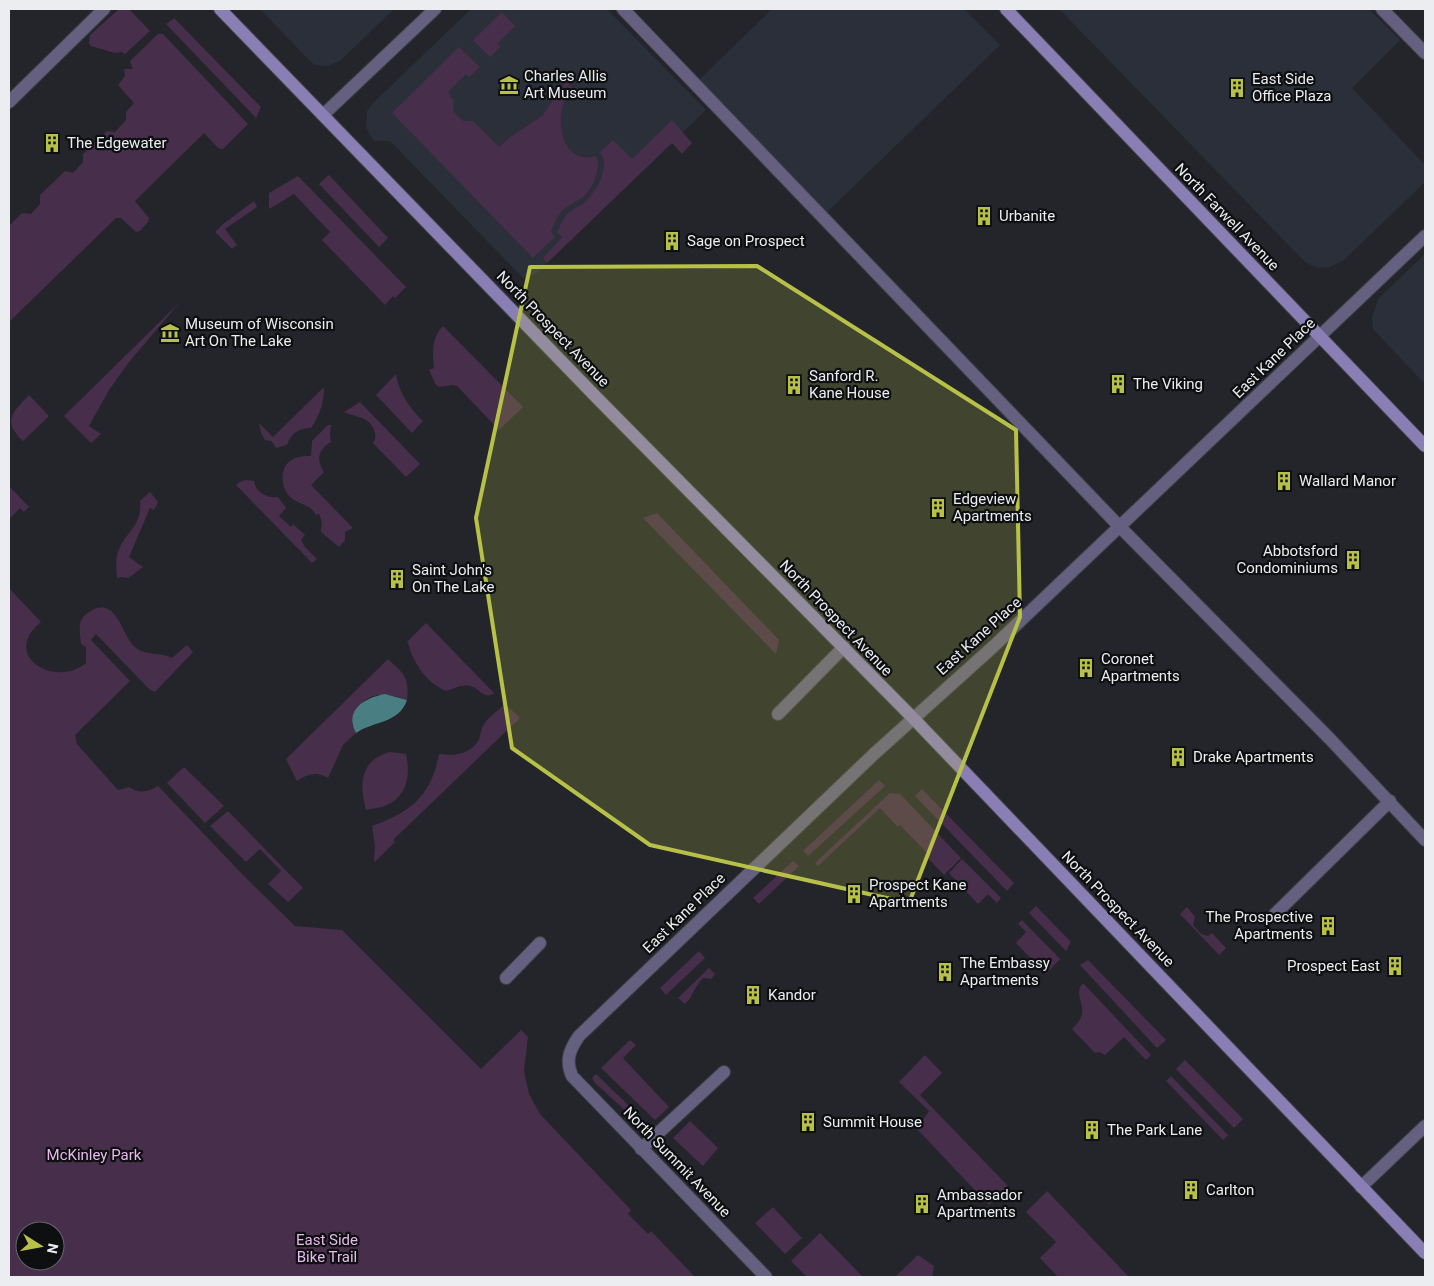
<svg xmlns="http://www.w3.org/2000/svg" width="1434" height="1286" viewBox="0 0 1434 1286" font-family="Roboto,sans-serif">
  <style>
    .built { fill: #2a2f39 }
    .green { fill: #472e4a; fill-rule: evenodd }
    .water { fill: #497e82 }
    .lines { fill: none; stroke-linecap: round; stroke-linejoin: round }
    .lane-casing { stroke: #3f4146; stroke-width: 14 }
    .street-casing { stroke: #3f4146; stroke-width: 14 }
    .secondary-casing { stroke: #3f4146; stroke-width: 14 }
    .lane { stroke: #655f80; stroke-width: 12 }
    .street { stroke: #655f80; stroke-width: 12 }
    .secondary { stroke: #8a7fb4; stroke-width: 12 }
    .marked { fill: #b8c147; fill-opacity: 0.2; stroke: #b8c147; stroke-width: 4; stroke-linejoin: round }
    .labels { text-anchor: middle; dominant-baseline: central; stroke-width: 4.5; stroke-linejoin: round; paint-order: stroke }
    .poi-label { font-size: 15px; fill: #ebedf0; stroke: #0d0f11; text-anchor: start }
    .street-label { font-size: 15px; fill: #ebedf0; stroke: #0d0f11 }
    .park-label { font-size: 15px; fill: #e8b9ed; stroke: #0d0f11 }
  </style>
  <rect width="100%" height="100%" fill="#23252a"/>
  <g class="built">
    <polygon points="260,9 394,9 340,61 327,66 315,65 310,61"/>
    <polygon points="471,9 607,9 706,110 536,274 523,278 390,141 374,141 366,128 367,111 373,103"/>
    <polygon points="772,9 964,9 1000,45 823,216 696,83"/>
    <polygon points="1059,9 1369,9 1400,40 1352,88 1425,165 1425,182 1344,260 1330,267 1318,268 1311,265 1306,263"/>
    <polygon points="1425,254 1425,384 1373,329 1372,318 1378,299"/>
  </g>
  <g class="green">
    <polygon points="119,9 129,9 150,31 125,54 122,52 115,53 91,46 89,43 90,35"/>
    <polygon points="502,12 515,26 498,43 500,47 490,57 473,40"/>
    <polygon points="174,18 261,107 256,118 166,24"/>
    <polygon points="158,34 163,34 248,124 223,149 218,148 204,133 135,201 149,218 148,222 140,231 136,232 121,218 116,218 9,322 9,226 22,213 31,214 40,204 40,195 65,171 73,173 83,162 83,154 107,131 115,132 126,120 126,112 134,103 118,85 125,76 124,69 133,69 130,61"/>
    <path d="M459,47l21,20 -11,10 -3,-3 -18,18 3,4 -1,1 4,4 -1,10 10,10h10l26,26 11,-10 32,-21 24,-35 7,8 -4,3c0,6 -5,8 -6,13 -7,23 2,60 33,51l2,5c0,13 -5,28 -15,36 -7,5 -15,8 -21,14 -5,5 -8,14 -11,21l4,5 -22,21 -141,-145z"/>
    <path d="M672,120l20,23 -10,11 -10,-11 -125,120 -4,-5 19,-21 -5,-5c3,-6 6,-13 10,-18 5,-5 14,-8 19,-13 11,-10 25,-36 14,-49l13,-12 19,19z"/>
    <polygon points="329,175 388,238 379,247 319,184"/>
    <polygon points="298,176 406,287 395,298 393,296 385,305 322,240 330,232 294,194 269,209 269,193"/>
    <polygon points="254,201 257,207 225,229 237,245 232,249 215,232 223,224"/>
    <polygon points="180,302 129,362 109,390 89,426 101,434 91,443 64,416"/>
    <path d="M443,326l80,81 -24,23 -42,-44 -5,-1 -13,2 -3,-2 -7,-15 5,-2c-2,-16 -2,-31 9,-42z"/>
    <path d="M396,374c2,17 15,36 27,47l-11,12 -36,-38z"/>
    <path d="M324,387c0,15 -4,28 -13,41 -12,0 -20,5 -24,17l-11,3 -5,-7 -6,-1 -4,-7 -2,-10 14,14z"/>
    <path d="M29,395l20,21 -26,25c-21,-20 -11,-28 6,-46z"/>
    <path d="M360,402l60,62 -14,13 -33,-34c6,-7 0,-20 -9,-24 -6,-3 -14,-4 -20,-7z"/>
    <path d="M328,425h3l-1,10 1,7c-13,7 -15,18 -7,30l-13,13 42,43 -8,4v8l-6,7 -18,-15 1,-10 -3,-8 -3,1c-6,-11 -13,-9 -22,-15 -10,-6 -14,-21 -10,-31 5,-12 17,-13 27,-13l1,-15z"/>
    <path d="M246,480l8,1c1,11 14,18 24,16l8,11 -7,8 12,11 2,-3 12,11 -4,5 4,7 12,12 -5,4 -76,-78 4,-3z"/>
    <polygon points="9,486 29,507 24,512 20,508 9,519"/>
    <path d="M150,492l8,10 -4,8 -4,-2 -21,49 14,10 -15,11 -7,-1 -4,1c-1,-10 -2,-21 3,-31 9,-18 22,-22 20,-46z"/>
    <polygon points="657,513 779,640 776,654 643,518"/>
    <path d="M9,588l32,34c-41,33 13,67 45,41v-16l-5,-3c-1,-13 -5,-24 8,-32 28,-18 32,23 46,35 9,9 26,5 37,11l15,-13 6,7 -38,40 -6,-3 -53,-55 -5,6 39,41 -55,54 2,9 41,46 11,-3c10,7 19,5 29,-1l88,92 49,48 47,4 139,139 40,-39 7,7 -4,34 5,23 11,20 91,96 -3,4 20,20 3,-3 44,46h-686zM25,1231h30v30h-30z"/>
    <path d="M426,623l68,70c-10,8 -14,-5 -24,-7 -9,-2 -16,3 -24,5 -15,-6 -26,-19 -33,-34 -3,-5 -3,-11 -6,-15z"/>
    <path d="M388,659c15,14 22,18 19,41 -12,-5 -33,-9 -44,2 -5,5 -8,15 -11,22l4,9 -13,12 -15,33c-11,-7 -21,-4 -31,3l-11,-22z"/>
    <path d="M505,704l15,14 -127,122 2,2 -20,20 -1,-2 1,-14 -3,-20c39,-14 59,-30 67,-72 14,2 30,1 39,-13 3,-4 2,-10 5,-15 3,-7 17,-17 22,-22z"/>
    <path d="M390,752l16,2c5,22 1,45 -24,53 -5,1 -11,2 -16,3 -7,-26 -6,-50 24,-58z"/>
    <polygon points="184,767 224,806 205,823 167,783"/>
    <polygon points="879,780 885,786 808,856 803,851"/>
    <polygon points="922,789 1014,883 1007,891 915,796"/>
    <polygon points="890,793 900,794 961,858 944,875 925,855 927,853 900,825 898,827 880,808 818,866 815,863"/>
    <polygon points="228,811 303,888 288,902 268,884 281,871 260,849 246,862 210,826"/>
    <polygon points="962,859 1001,898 997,903 988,894 978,904 949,873"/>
    <polygon points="793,861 799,866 759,904 753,898"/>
    <polygon points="1036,906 1071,942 1066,951 1029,913"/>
    <polygon points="1187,907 1195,917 1193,925 1201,934 1208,936 1212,933 1226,948 1219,955 1180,914"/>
    <polygon points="1022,920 1060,959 1046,974 1016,943 1026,932 1018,924"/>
    <polygon points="699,951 705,958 666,995 660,988"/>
    <polygon points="1088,960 1166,1040 1157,1048 1080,965"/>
    <path d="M709,968l6,6 -4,5 -8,-1c-10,10 -8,16 -18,26l-7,-6z"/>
    <path d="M1083,983l68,72 -5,5 -22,-23 -19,18 -6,-3 -4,1 -23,-24c23,-21 -2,-31 11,-46z"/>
    <polygon points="630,1040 636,1045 623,1058 669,1107 655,1120 601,1068"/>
    <polygon points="925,1055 942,1073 920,1095 1008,1186 989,1205 917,1129 929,1111 899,1082"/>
    <polygon points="1185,1060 1243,1119 1234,1128 1176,1069"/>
    <polygon points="596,1074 648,1124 641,1125 595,1083 592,1078"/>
    <polygon points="1171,1076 1228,1135 1223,1140 1166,1081"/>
    <polygon points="690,1121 718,1148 703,1166 673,1138"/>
    <polygon points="1047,1191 1129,1277 1058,1277 1040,1258 1056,1242 1026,1212"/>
    <polygon points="773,1207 802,1238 785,1254 755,1223"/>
    <polygon points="820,1233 863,1277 807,1277 791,1261"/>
    <polygon points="918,1255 934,1266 932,1277 895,1277"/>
  </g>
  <path class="water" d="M385,694l22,6c-8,24 -34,21 -51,33 -12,-23 8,-35 29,-39z"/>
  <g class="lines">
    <g class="lane-casing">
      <g id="lane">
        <polyline points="623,9 1120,527 1330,739 1425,840"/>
        <polyline points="1382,9 1425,53"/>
        <polyline points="9,102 104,9"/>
        <polyline points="778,714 844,647"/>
        <polyline points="1275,914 1390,801"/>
        <polyline points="506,978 540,943"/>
        <polyline points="641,1149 724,1072"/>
      </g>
    </g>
    <g class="street-casing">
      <g id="street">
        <polyline points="323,115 435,9"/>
        <polyline points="1361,1187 1425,1126"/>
        <path d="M766,1277l-194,-201c-7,-16 -2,-27 7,-40l295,-282 121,-109 430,-409"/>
      </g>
    </g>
    <g class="secondary-casing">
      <g id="secondary">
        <polyline points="220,9 599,400 913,718 1425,1253"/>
        <polyline points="1006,9 1425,446"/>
      </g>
    </g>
    <use href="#lane" class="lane"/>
    <use href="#street" class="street"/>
    <use href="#secondary" class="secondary"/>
  </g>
  <path class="marked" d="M757,266l259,164 4,187 -111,286 -259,-58 -138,-97 -36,-230 54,-251z"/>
  <defs>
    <g id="museum-bare" transform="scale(1.5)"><path d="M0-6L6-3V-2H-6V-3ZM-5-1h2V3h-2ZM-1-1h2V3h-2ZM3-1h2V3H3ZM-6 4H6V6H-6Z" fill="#b8c147" stroke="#0d0f11" stroke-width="2.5" paint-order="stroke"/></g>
    <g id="building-bare" transform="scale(1.5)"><path d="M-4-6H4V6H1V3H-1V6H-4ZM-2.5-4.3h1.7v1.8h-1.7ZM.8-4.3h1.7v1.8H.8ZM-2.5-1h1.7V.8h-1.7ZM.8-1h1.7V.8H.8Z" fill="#b8c147" stroke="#0d0f11" stroke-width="2.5" paint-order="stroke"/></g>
  </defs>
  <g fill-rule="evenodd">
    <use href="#museum-bare" x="509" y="85"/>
    <use href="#building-bare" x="1237" y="88"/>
    <use href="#building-bare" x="52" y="143"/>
    <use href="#building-bare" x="984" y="216"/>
    <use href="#building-bare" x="672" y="241"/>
    <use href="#museum-bare" x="170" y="333"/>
    <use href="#building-bare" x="1118" y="384"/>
    <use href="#building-bare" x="794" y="385"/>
    <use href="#building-bare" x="1284" y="481"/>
    <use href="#building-bare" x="938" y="508"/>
    <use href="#building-bare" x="1353" y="560"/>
    <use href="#building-bare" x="397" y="579"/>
    <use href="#building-bare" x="1086" y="668"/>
    <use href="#building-bare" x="1178" y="757"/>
    <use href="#building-bare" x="854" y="894"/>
    <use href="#building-bare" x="1328" y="926"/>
    <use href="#building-bare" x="1395" y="966"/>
    <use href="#building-bare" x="945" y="972"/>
    <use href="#building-bare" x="753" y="995"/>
    <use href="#building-bare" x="808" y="1122"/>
    <use href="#building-bare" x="1092" y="1130"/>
    <use href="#building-bare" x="1191" y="1190"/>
    <use href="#building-bare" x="922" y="1204"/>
  </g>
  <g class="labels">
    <g class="poi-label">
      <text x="524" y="76">Charles Allis<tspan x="524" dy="17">Art Museum</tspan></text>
      <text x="1252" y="79">East Side<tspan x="1252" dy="17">Office Plaza</tspan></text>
      <text x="67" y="143">The Edgewater</text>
      <text x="999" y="216">Urbanite</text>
      <text x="687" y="241">Sage on Prospect</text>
      <text x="185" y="324">Museum of Wisconsin<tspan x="185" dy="17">Art On The Lake</tspan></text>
      <text x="809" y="376">Sanford R.<tspan x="809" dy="17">Kane House</tspan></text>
      <text x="1133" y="384">The Viking</text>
      <text x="1299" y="481">Wallard Manor</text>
      <text x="953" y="499">Edgeview<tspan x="953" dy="17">Apartments</tspan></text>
      <text x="1338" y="551" text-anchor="end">Abbotsford<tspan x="1338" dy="17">Condominiums</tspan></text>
      <text x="412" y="570">Saint John's<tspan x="412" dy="17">On The Lake</tspan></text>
      <text x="1101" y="659">Coronet<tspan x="1101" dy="17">Apartments</tspan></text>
      <text x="1193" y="757">Drake Apartments</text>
      <text x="869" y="885">Prospect Kane<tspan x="869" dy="17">Apartments</tspan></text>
      <text x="1313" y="917" text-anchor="end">The Prospective<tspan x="1313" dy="17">Apartments</tspan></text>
      <text x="960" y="963">The Embassy<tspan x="960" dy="17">Apartments</tspan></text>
      <text x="1380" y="966" text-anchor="end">Prospect East</text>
      <text x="768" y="995">Kandor</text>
      <text x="823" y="1122">Summit House</text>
      <text x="1107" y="1130">The Park Lane</text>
      <text x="1206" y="1190">Carlton</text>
      <text x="937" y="1195">Ambassador<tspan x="937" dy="17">Apartments</tspan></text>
    </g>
    <g class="street-label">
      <text transform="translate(1227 217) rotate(46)">North Farwell Avenue</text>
      <text transform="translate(553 329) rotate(46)">North Prospect Avenue</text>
      <text transform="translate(1274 358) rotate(-44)">East Kane Place</text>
      <text transform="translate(836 618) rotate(46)">North Prospect Avenue</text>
      <text transform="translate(979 636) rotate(-42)">East Kane Place</text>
      <text transform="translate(1118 909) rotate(46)">North Prospect Avenue</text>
      <text transform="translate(684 913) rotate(-44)">East Kane Place</text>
      <text transform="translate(677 1162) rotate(46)">North Summit Avenue</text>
    </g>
    <g class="park-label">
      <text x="94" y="1155">McKinley Park</text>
      <text x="327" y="1240">East Side<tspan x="327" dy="17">Bike Trail</tspan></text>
    </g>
  </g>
  <rect width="1434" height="1286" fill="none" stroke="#ebedf0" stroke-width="20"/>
  <g transform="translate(40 1246) rotate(101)"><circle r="24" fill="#0d0f11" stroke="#66686a"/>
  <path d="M0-4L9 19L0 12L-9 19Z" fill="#b8c147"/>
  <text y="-8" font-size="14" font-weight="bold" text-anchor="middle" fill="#ebedf0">N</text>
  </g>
</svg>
